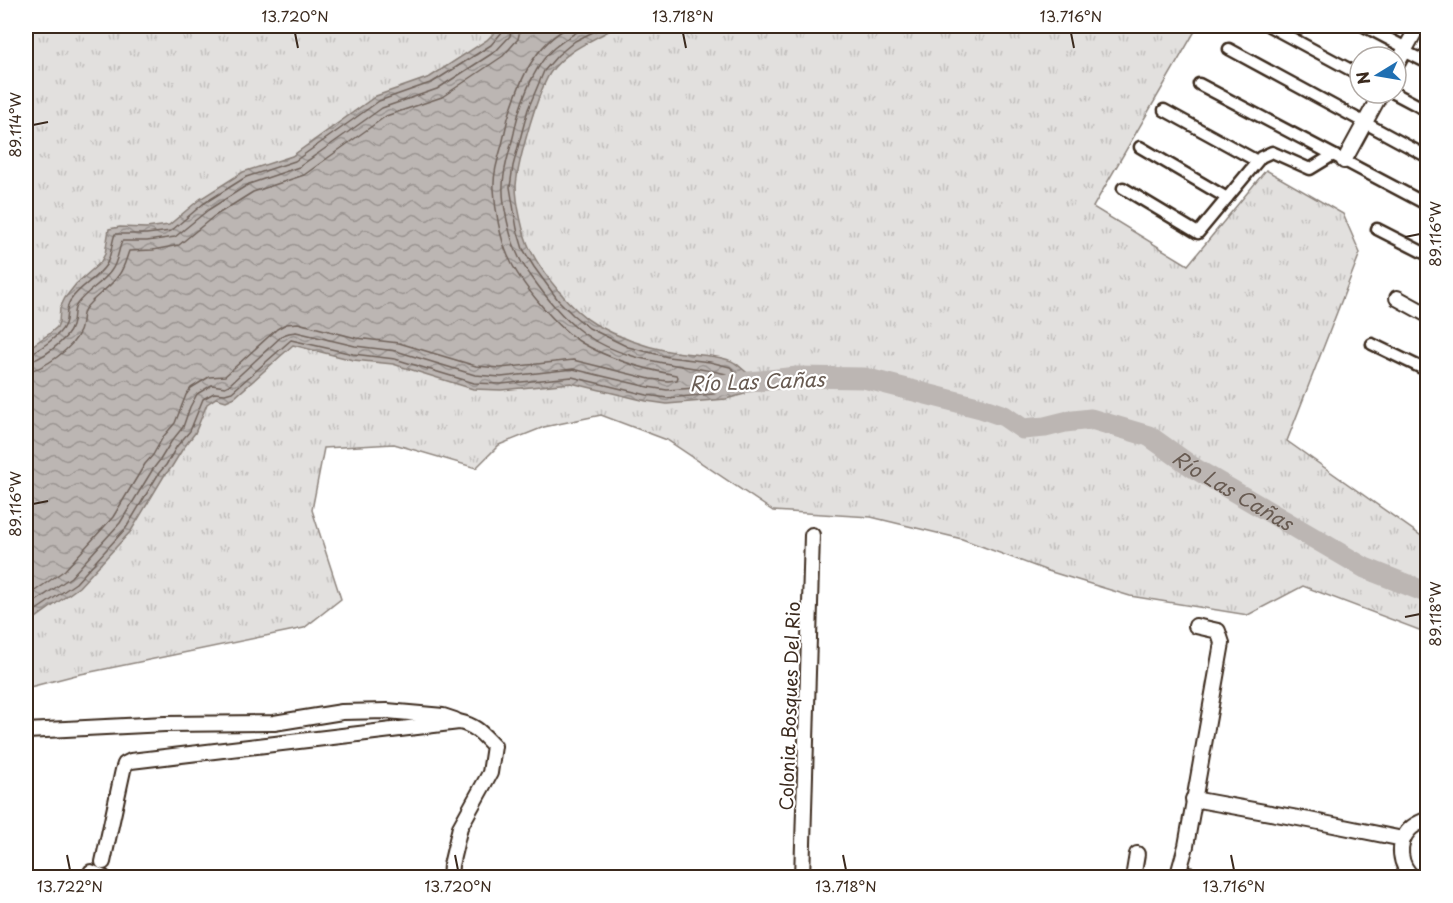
<svg xmlns="http://www.w3.org/2000/svg" width="1453" height="903" viewBox="0 0 1453 903" font-family="'Playpen Sans',sans-serif">
  <style>
    .grass { fill: url(#grass-tufts); stroke: #8e857e; stroke-width: 1.5 }
    .water { fill: url(#water-waves); stroke: #887e77; stroke-width: 1.5 }
    .lines { fill: none; stroke-linecap: round; stroke-linejoin: round }
    .shore { stroke: #6f625a; stroke-width: 1.5 }
    .river { stroke: #bcb6b3; stroke-width: 21 }
    .pedestrian-casing { stroke: #3b2a1e; stroke-width: 15 }
    .minor-casing { stroke: #3b2a1e; stroke-width: 18 }
    .pedestrian { stroke: #fff; stroke-width: 10 }
    .minor { stroke: #fff; stroke-width: 14 }
    .ticks { fill: none; stroke: #3b2a1e; stroke-width: 2 }
    .labels { text-anchor: middle; dominant-baseline: central; stroke-width: 4.5; stroke-linejoin: round; paint-order: stroke }
    .street-label { font-size: 18px; fill: #3b2a1e; stroke: #fff }
    .water-label { font-size: 20px; font-style: italic; fill: #685b52; stroke: #fff }
    .neatline { fill: none; stroke: #3b2a1e; stroke-width: 2 }
    .ticks-label { font-size: 15px; text-anchor: middle; fill: #3b2a1e }
  </style>
  <defs>
    <pattern id="grass-tufts" width="24" height="20" patternUnits="userSpaceOnUse" patternTransform="scale(1.5)"><rect width="24" height="20" fill="#e2e0de"/><path d="M3 7l-1-3M5 7V3M7 7l1-3M15 17l-1-3M17 17v-4M19 17l1-3" fill="none" stroke="#c3c0be"/></pattern>
    <pattern id="water-waves" width="16" height="10" patternUnits="userSpaceOnUse" patternTransform="scale(1.5)"><rect width="16" height="10" fill="#bcb6b3"/><path d="M0 5q4-4 8 0t8 0" fill="none" stroke="#9a9491"/></pattern>
  </defs>
  <rect width="100%" height="100%" fill="#fff"/>
  <filter id="ink" filterUnits="userSpaceOnUse"><feTurbulence type="fractalNoise" baseFrequency=".0167" numOctaves="2"/><feDisplacementMap in="SourceGraphic" scale="12" xChannelSelector="R" yChannelSelector="G"/><feConvolveMatrix kernelMatrix="1 2 1 2 8 2 1 2 1" color-interpolation-filters="sRGB"/></filter>
  <g filter="url(#ink)">
    <polygon class="grass" points="26,26 1198,26 1093,207 1188,265 1266,170 1343,214 1360,253 1287,441 1427,540 1427,633 1303,586 1248,615 1130,596 1048,571 962,539 871,517 773,511 667,440 601,415 544,427 499,445 476,468 394,444 324,448 312,510 341,599 304,628 76,675 26,688"/>
    <path class="water" d="M501,26h116c-24,15 -50,23 -67,47 -7,11 -16,37 -20,51 -5,17 -13,44 -14,62 0,15 7,50 14,63 12,24 41,61 65,75 23,13 47,22 73,27 16,3 55,4 67,12 5,3 9,8 14,11l-4,20 -19,5 -59,5 -21,-3 -75,-18 -70,7 -28,-1 -80,-25 -40,-4 -60,-15 -58,52 -9,4 -10,-3 -9,6 -12,29 -13,17 -11,18 -7,8 -33,55 -52,56 -53,38v-275l23,-16 8,-7 2,-5 1,-14 5,-10 11,-14 24,-21 5,-9 4,-25 11,-2 26,1 23,-3 31,-26 43,-27 49,-16 84,-60 54,-19 57,-37z"/>
    <g class="lines">
      <g class="shore">
        <path d="M26,354c11,-1 35,-19 39,-30 3,-8 0,-15 5,-23 9,-15 27,-22 36,-36 6,-10 5,-21 9,-31h31l25,-3 32,-27 43,-27 49,-16 84,-60 54,-19 58,-37 12,-14 2,-5"/>
        <path d="M26,362c14,-1 42,-22 46,-36 3,-8 0,-15 5,-22 9,-13 25,-20 34,-33 7,-9 7,-20 11,-30h25l28,-4 33,-27 41,-26 50,-17 83,-59 55,-19 59,-38 14,-15 2,-10"/>
        <path d="M26,371c18,-1 47,-23 54,-40 3,-7 1,-16 5,-22 9,-13 24,-20 33,-33 6,-7 8,-17 11,-25l24,-1 26,-5 34,-28 40,-25 51,-17 82,-59 56,-19 61,-41 15,-17 3,-13"/>
        <path d="M26,597l39,-27 48,-53 32,-53 8,-9 10,-18 12,-14 11,-28 5,-7 18,-11 16,-1 52,-47 9,-5 12,-1 58,15 43,5 77,23 24,2 73,-8 77,19 18,2 9,-1 1,-3 -2,-2c-33,-6 -65,-15 -94,-32 -25,-15 -62,-60 -74,-87 -8,-18 -13,-47 -14,-67 -1,-15 4,-30 8,-44 2,-9 4,-18 6,-27 12,-38 25,-72 62,-92"/>
        <path d="M26,608l45,-31 49,-54 33,-54 7,-9 11,-18 12,-15 7,-20 7,-13 15,-9 13,2 4,-2 54,-50 6,-2 7,-1 59,14 41,5 79,24 26,2 72,-8 75,18 19,3 56,-4 10,-3v-4l-7,-5c-49,-11 -99,-10 -143,-41 -21,-15 -37,-36 -52,-57 -5,-7 -11,-15 -14,-23 -7,-15 -15,-50 -14,-67 0,-18 7,-35 11,-53 5,-27 19,-67 40,-85 11,-9 22,-16 34,-22"/>
        <polyline points="26,617 76,583 126,528 159,473 166,465 177,446 190,431 203,399 214,393 225,394 232,392 291,340 353,354 395,359 474,383 501,384 572,377 647,395 667,398 725,393 740,389 742,377 730,367 710,362 668,357 628,347 589,328 573,315 558,300 534,267 523,249 517,229 510,187 513,166 528,109 544,71 558,55 575,41 605,26"/>
      </g>
      <path class="river" id="s1" d="M720,385l78,-8 66,1 117,30 23,8 19,13 22,-2 20,-5 26,-3 58,17 45,32 171,100 63,25"/>
      <g class="pedestrian-casing">
        <g id="pedestrian">
          <polyline points="1269,26 1360,75"/>
          <polyline points="1364,26 1406,48"/>
          <polyline points="1229,49 1428,157"/>
          <polyline points="1404,51 1428,63"/>
          <polyline points="1199,84 1428,205"/>
          <polyline points="1394,93 1428,111"/>
          <polyline points="1164,110 1257,161"/>
          <polyline points="1140,147 1227,198"/>
          <polyline points="1123,188 1198,233 1261,157 1272,152 1310,169 1333,155"/>
          <polyline points="1377,229 1428,255"/>
          <polyline points="1372,344 1428,371"/>
        </g>
      </g>
      <g class="minor-casing">
        <g id="minor">
          <polyline points="1396,66 1418,26"/>
          <polyline points="1344,161 1381,93"/>
          <polyline points="1397,298 1428,315"/>
          <polyline points="26,731 165,724 274,723 342,712 387,711 443,716 455,720"/>
          <polyline points="1193,799 1309,820 1403,839"/>
          <path d="M103,862l20,-92 2,-6 6,-3 328,-39c18,4 23,12 35,24l-4,27 -30,54 -9,38 -1,13"/>
          <polyline points="91,872 104,878"/>
          <polyline points="1178,873 1206,878"/>
          <polyline points="802,878 812,535"/>
          <polyline points="1133,878 1137,854"/>
          <polyline points="1177,878 1186,846 1222,643 1218,631 1196,626"/>
          <path d="M1414,878c-15,-12 -18,-35 -4,-49 5,-5 11,-7 18,-10"/>
        </g>
      </g>
      <use href="#pedestrian" class="pedestrian"/>
      <use href="#minor" class="minor"/>
    </g>
  </g>
  <path class="ticks" d="M295,33l3,15M683,33l3,15M1071,33l3,15M33,125l15,-3M1405,237l15,-3M33,504l15,-3M1405,617l15,-3M67,855l3,15M455,855l3,15M843,855l3,15M1231,855l3,15"/>
  <g class="labels">
    <g class="street-label">
      <text transform="translate(789 706) rotate(-88)">Colonia Bosques Del Rio</text>
    </g>
    <g class="water-label">
      <text transform="translate(757 381) rotate(-2)">Río Las Cañas</text>
      <text stroke="none"><textPath href="#s1" startOffset="542">Río Las Cañas</textPath></text>
    </g>
  </g>
  <rect width="1453" height="903" fill="none" stroke="#fff" stroke-width="66"/>
  <g transform="translate(1378 75) rotate(259)"><circle r="28" fill="#ffffff" stroke="#b1aaa5" stroke-width="1.5"/>
  <path d="M0-4.5L10 22L0 15L-10 22Z" fill="#1f6fb2"/>
  <text y="-9" font-size="16" font-weight="bold" text-anchor="middle" fill="#3b2a1e">N</text>
  </g>
  <rect x="33" y="33" width="1387" height="837" class="neatline"/>
  <g class="ticks-label">
    <text x="295" y="22">13.720°N</text>
    <text x="683" y="22">13.718°N</text>
    <text x="1071" y="22">13.716°N</text>
    <text transform="translate(16 125) rotate(-90)" y="5">89.114°W</text>
    <text transform="translate(1436 234) rotate(-90)" y="5">89.116°W</text>
    <text transform="translate(16 504) rotate(-90)" y="5">89.116°W</text>
    <text transform="translate(1436 614) rotate(-90)" y="5">89.118°W</text>
    <text x="70" y="892">13.722°N</text>
    <text x="458" y="892">13.720°N</text>
    <text x="846" y="892">13.718°N</text>
    <text x="1234" y="892">13.716°N</text>
  </g>
</svg>
